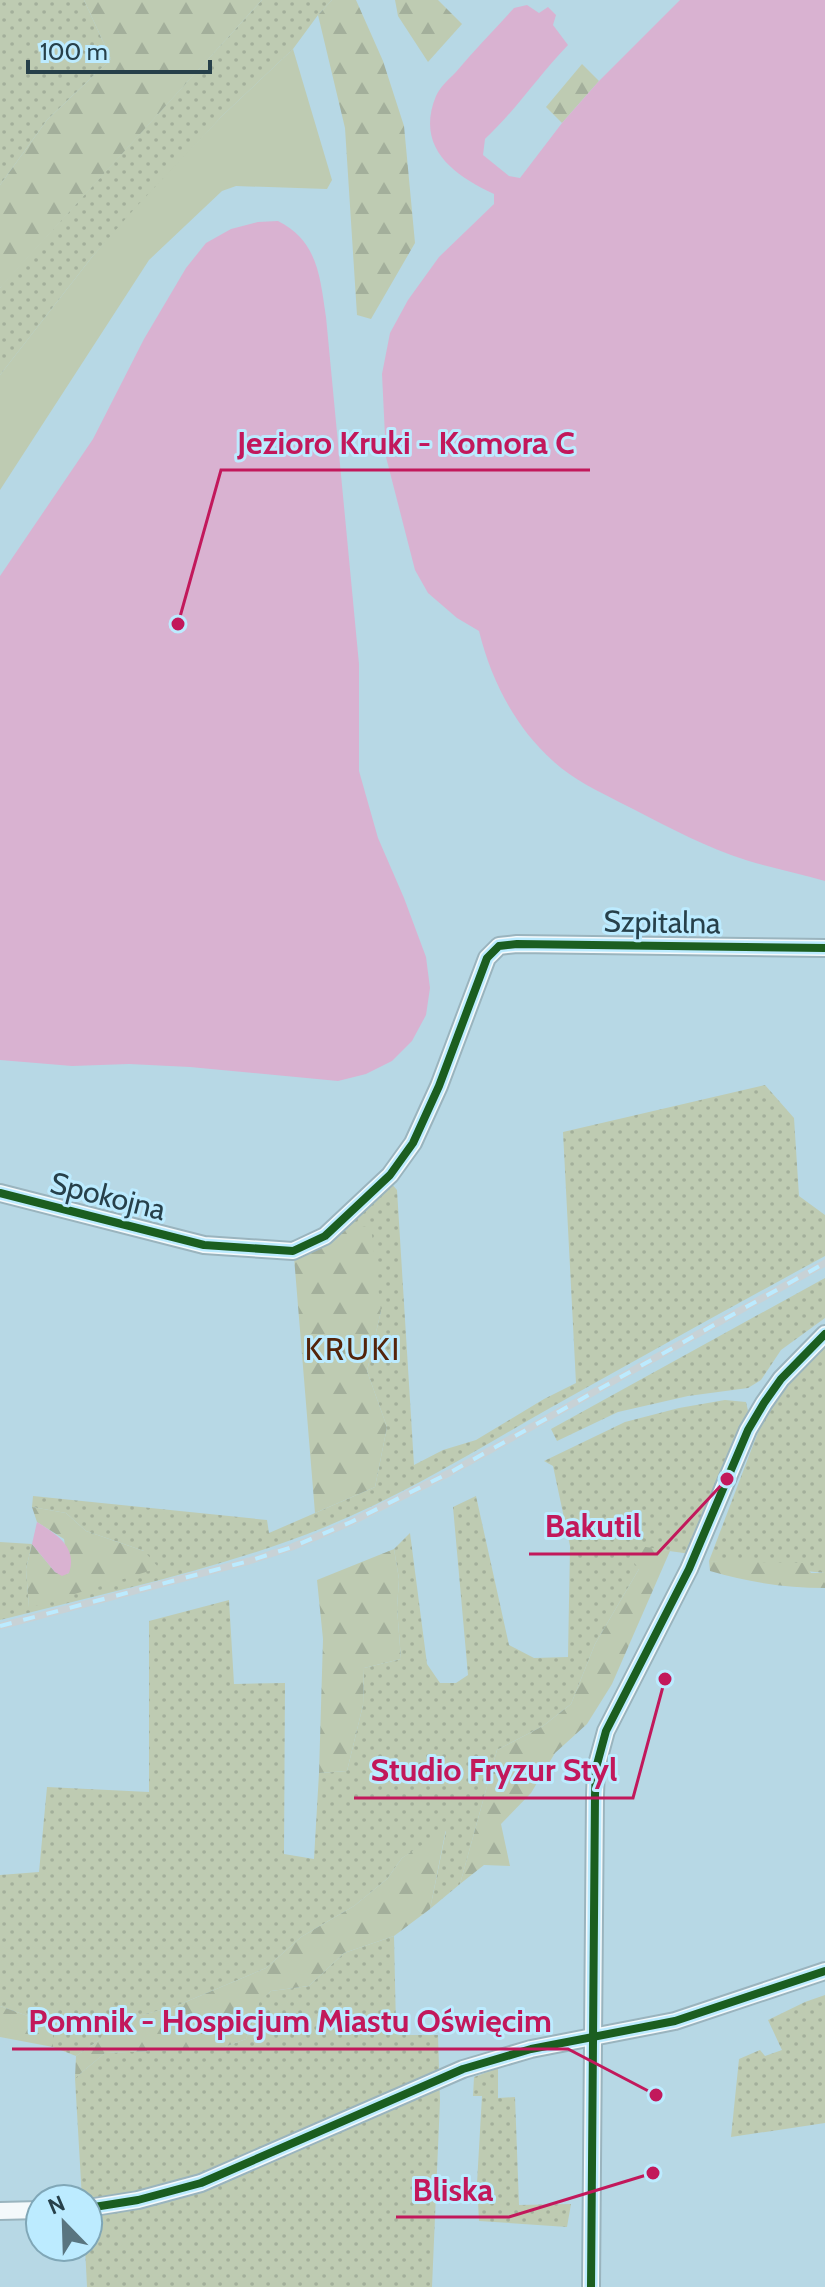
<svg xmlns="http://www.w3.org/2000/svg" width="825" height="2287" viewBox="0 0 825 2287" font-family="Cabin,sans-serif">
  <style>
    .grass { fill: url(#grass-dots) }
    .forest { fill: url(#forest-firs) }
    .garden { fill: #becbb2 }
    .water { fill: #d9b2d1 }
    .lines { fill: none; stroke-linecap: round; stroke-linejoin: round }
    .minor-casing { stroke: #9ab4be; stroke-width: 20 }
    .minor { stroke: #f4f9fb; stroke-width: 16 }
    .rail-casing { stroke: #c8d2d6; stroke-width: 7 }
    .rail { stroke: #bcebff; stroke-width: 4; stroke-dasharray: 12; stroke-linecap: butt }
    .cycleway-casing { stroke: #bcebff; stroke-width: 13 }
    .cycleway { stroke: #1b5e20; stroke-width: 8 }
    .labels { text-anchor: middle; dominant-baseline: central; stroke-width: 6; stroke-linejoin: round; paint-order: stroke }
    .street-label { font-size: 30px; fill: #27404a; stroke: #bcebff }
    .neighbourhood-label { font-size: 32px; letter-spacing: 2px; fill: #54240b; stroke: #bcebff }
    .leader { fill: none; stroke: #c2185b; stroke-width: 3 }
    .callout-dot { fill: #c2185b; stroke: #bcebff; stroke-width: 3 }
    .callout-label { font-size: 32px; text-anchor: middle; font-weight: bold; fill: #c2185b; stroke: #bcebff; stroke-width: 6; stroke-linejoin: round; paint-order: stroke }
  </style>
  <defs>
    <pattern id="grass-dots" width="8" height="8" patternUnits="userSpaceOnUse" patternTransform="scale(2)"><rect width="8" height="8" fill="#becbb2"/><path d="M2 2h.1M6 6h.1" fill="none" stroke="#a3af9b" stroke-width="1.8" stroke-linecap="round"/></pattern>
    <pattern id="forest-firs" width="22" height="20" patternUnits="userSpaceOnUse" patternTransform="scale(2)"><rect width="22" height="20" fill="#becbb2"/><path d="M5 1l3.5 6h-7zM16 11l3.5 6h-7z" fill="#a3af9b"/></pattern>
  </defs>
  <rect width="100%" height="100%" fill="#b7d8e5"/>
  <g class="grass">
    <polygon points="0,0 84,0 111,59 47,120 0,185"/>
    <polygon points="262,0 332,0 318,15 293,49 223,115 92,257 0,375 0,288 2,285"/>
    <path d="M765,1085l29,33 5,78 26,19v41c-92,50 -184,101 -275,152 -74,42 -146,87 -225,119 -104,42 -216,65 -325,93v-78l32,2 -6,25 3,38 115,-56 -58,-20 -20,-18 -34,-6 1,-11 234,24 2,13 106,-46 12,-60 -20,-56 14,-60 -35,-86 45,-42 6,7 17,275 29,-15 33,-10 68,-41 32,-16 -13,-251z"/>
    <polygon points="825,1278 825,1318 781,1350 761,1380 748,1388 688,1396 618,1412 557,1441 551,1429"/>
    <polygon points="825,1331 825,1573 709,1561 766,1411"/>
    <polygon points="725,1400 746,1402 749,1415 691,1554 640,1547 639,1569 595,1644 571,1704 543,1726 497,1750 460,1884 430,1909 446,1831 402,1858 387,1879 354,1906 301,1937 266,1968 176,2006 105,2025 101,2039 76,2056 53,2047 53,2025 0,2006 0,1875 39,1872 47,1787 149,1792 149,1621 229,1600 234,1684 285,1683 284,1854 314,1859 319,1773 347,1771 363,1705 364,1668 401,1659 397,1608 399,1579 394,1549 410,1533 427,1664 440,1683 456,1683 468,1675 453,1507 476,1496 509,1645 534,1658 568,1657 570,1546 553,1466 544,1461 625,1422 679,1408"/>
    <polygon points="394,1936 396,2027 399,2035 438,2035 440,2101 432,2287 87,2287 85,2247 88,2247 88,2199 82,2199 75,2078 105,2053 222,2048 246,2039 260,2000 271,1991 309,1986 344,1953"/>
    <polygon points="825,1995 825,2123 731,2137 739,2059 760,2050 765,2056 782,2050 768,2020 805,2002"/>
    <polygon points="498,2068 498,2098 515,2097 519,2205 571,2204 567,2227 479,2221 477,2183 482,2096 473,2096 474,2077"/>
  </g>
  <g class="forest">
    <polygon points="84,0 262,0 0,288 0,185 47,120 111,59"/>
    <polygon points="332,0 356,0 383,61 404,126 415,243 371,319 357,315 345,128 318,15"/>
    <polygon points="395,0 438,0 462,24 428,62 398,16"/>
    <polygon points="582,64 599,81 562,123 546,107"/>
    <polygon points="346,1225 371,1227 381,1311 367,1371 387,1427 375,1487 315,1513 294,1257"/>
    <polygon points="32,1507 66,1513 86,1531 144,1551 159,1568 29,1608 26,1569 32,1544 55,1572 62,1575 69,1573 64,1539 37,1522"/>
    <polygon points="640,1546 670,1551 612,1684 587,1724 555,1753 531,1793 501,1824 510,1866 484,1865 460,1884 497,1750 543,1726 571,1704 595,1644 639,1569 632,1560"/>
    <polygon points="394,1549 399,1579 397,1608 401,1659 364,1668 363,1705 347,1771 319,1773 323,1639 317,1580"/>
    <path d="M709,1561l94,2 8,10h14v15c-40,0 -77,-6 -115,-17z"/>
    <polygon points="446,1829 430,1909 394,1936 344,1953 309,1986 271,1991 260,2001 246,2039 222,2048 105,2053 75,2078 76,2056 101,2039 104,2025 176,2006 266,1968 301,1937 354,1906 387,1879 402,1858"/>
    <polygon points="0,2006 53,2025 53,2047 0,2037"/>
  </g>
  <polygon class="garden" points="293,49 332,180 327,189 236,186 222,191 149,260 0,490 0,375 92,257 136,207 223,115"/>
  <g class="water">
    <path d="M680,0h145v881c-31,-9 -64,-15 -94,-26 -38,-14 -74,-34 -110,-52 -23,-12 -49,-24 -68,-42 -38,-34 -62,-81 -74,-130l-22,-13 -29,-25 -13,-23 -29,-113 -4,-83 8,-41 18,-33 31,-43 55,-53v-10c-41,-19 -79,-47 -58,-98 4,-9 13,-17 20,-24 18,-22 39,-43 58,-64l13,-3 12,8 9,-6 8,8 -3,10 15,20c-29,30 -52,65 -83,94l-2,16 26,21 11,2 42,-55 37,-42z"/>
    <path d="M278,221c40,20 42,56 48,96l33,347v107l19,67 26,60 22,59 4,31 -4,27 -14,26 -20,20 -26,13 -28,7 -148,-14 -61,-3 -57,2 -72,-6v-484l93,-137 51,-100 42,-71 20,-25 25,-14 27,-7z"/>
    <path d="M37,1522c19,12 41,25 32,51l-7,3 -7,-4 -23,-28z"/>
  </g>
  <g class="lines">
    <g class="minor-casing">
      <g id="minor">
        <polyline points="0,1193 204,1245 293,1251 325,1236 390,1175 413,1143 439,1086 487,958 499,946 517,944 825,948"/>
        <polyline points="88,2208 138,2200 201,2183 463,2069 531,2049 675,2021 825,1971"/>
        <polyline points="0,2211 40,2210"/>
        <polyline points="591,2287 595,1795 596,1768 606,1731 689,1569 748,1430 764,1403 781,1379 825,1334"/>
      </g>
    </g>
    <use href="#minor" class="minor"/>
    <g class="rail-casing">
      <polyline id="rail" points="0,1626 249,1561 292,1547 351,1522 449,1473 825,1263"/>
    </g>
    <use href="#rail" class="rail"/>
    <g class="cycleway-casing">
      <g id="cycleway">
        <polyline points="0,1193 204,1245 293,1251 325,1236 390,1175 413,1143 439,1086 487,958 499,946 517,944 825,948"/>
        <polyline points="88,2208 138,2200 201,2183 463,2069 531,2049 675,2021 825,1971"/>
        <polyline points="591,2287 595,1795 596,1768 606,1731 689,1569 748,1430 764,1403 781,1379 825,1334"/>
      </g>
    </g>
    <use href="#cycleway" class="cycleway"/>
  </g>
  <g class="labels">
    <g class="street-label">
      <text transform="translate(662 922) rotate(1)">Szpitalna</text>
      <text transform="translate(108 1196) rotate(14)">Spokojna</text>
    </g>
    <g class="neighbourhood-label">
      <text x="353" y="1348">KRUKI</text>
    </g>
  </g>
  <path class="leader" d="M178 624L221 470H590M727 1479L657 1554H529M665 1679L633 1798H354M656 2095L568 2049H12M653 2173L509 2217H396"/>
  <g class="callout-dot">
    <circle cx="178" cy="624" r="8"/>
    <circle cx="727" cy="1479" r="8"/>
    <circle cx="665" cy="1679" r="8"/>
    <circle cx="656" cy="2095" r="8"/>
    <circle cx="653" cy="2173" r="8"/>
  </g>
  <g class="callout-label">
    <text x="406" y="454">Jezioro Kruki - Komora C</text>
    <text x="593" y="1537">Bakutil</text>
    <text x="494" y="1781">Studio Fryzur Styl</text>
    <text x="290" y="2032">Pomnik - Hospicjum Miastu Oświęcim</text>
    <text x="453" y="2201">Bliska</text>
  </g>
  <g transform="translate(64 2223) rotate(337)"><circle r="38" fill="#bcebff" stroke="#80a7b7" stroke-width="2"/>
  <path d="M0-6L14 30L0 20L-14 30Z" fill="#597580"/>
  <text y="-12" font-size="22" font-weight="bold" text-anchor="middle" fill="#27404a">N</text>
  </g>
  <path d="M28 60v12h182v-12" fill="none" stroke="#27404a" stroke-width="4"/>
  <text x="40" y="60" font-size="24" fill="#27404a" stroke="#bcebff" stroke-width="6" paint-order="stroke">100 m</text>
</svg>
